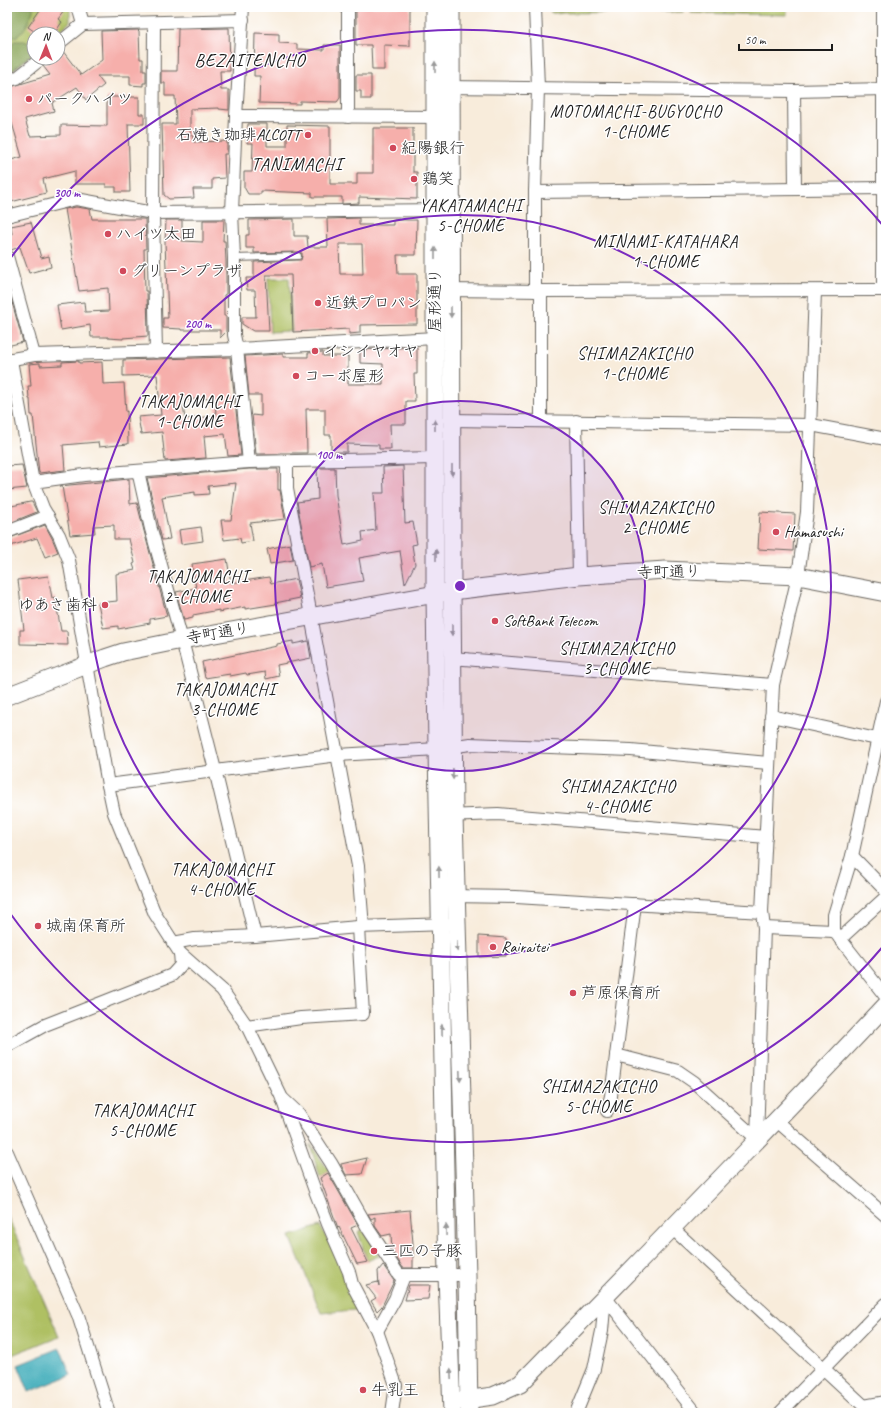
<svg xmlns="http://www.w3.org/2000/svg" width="893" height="1420" viewBox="0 0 893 1420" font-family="Caveat,'Klee One',sans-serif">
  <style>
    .green { fill: #afc064; stroke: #666e40 }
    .forest { fill: #8ba65a; stroke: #54613b }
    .water { fill: #3aaab8; stroke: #2b636a }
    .building { fill: #f6afab; fill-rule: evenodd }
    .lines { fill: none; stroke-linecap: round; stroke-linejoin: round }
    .lane-casing { stroke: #69655f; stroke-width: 8 }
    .street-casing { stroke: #69655f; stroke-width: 14 }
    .secondary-casing { stroke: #69655f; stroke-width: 19 }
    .lane { stroke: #fff; stroke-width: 6 }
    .street { stroke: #fff; stroke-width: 12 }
    .secondary { stroke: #fff; stroke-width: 17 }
    .oneway { fill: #999 }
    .ring { fill: none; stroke: #7b2cbf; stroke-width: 2 }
    .poi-dot { fill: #d1495b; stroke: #fff; stroke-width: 1.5 }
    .labels { text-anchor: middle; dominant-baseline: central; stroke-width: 3; stroke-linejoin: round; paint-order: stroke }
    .poi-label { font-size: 16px; fill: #1c1c1c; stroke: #fff; text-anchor: start }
    .street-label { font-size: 16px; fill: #1c1c1c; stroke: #fff }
    .neighbourhood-label { font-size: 17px; letter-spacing: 1px; fill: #1c1c1c; stroke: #fff }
    .quarter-label { font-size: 18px; letter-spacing: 1px; fill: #1c1c1c; stroke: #fff }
    .centre { fill: #7b2cbf; stroke: #fff; stroke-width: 2 }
    .ring-label { font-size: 12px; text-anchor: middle; font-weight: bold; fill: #7b2cbf; stroke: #fff; stroke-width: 3; stroke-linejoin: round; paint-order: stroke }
  </style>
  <rect width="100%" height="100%" fill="#fff"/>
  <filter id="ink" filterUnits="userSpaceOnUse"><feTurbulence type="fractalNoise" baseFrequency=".025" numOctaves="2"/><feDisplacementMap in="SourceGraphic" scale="8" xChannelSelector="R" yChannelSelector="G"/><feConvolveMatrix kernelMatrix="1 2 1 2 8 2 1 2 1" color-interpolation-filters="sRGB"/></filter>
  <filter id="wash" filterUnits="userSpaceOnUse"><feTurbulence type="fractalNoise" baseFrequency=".012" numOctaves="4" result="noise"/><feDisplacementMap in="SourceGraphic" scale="16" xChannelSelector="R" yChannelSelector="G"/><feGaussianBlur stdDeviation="0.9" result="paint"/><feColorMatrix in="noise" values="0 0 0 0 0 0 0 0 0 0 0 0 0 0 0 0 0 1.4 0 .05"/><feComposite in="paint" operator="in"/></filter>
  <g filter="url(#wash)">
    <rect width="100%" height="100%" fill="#f8ecdb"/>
    <g class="green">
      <polygon points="7,7 70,7 70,22 56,34 34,34 34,53 7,76"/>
      <polygon points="551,7 683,7 683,12 551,13"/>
      <polygon points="691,7 787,7 787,15 691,13"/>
      <polygon points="268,278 289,278 292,331 270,332"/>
      <polygon points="310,1144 330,1172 320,1178"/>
      <polygon points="7,1215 59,1336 7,1357"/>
      <polygon points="320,1226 366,1309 321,1313 290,1236"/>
      <polygon points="364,1229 379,1256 367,1261 358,1232"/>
    </g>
    <g class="forest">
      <path d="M7,7h26v4c-5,11 -11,30 -26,26z"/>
      <polygon points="14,41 24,41 29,43 34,42 34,51 9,73 7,73 7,55"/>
    </g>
    <polygon class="water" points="60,1348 71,1375 29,1392 18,1365"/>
    <g id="blocks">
      <g class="building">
        <polygon points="42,7 59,7 64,11 58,19 62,22 56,31 52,28 48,34 38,34 28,27"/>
        <polygon points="356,7 410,7 410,46 384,45 384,70 372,70 371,45 356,45"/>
        <polygon points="229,28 230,71 220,71 221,90 229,90 229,110 219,109 219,108 190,109 190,135 193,135 193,142 227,141 227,154 224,154 225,178 212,179 212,189 193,189 194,198 169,199 164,195 162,124 176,124 175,96 165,96 165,83 161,83 161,71 177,71 178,29"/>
        <polygon points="138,30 139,31 140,59 143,59 143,71 146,71 146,83 143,83 143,86 130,85 130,76 97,76 104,85 86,100 77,87 52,103 54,111 25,119 30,136 61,135 61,125 107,126 107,97 139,97 139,114 144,114 144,124 128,124 130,192 116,192 116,187 106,187 106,184 75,184 75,171 43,179 46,193 7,203 7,161 22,157 12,123 10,124 7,114 7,88 50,75 43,66 49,61 49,58 58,58 58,51 62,50 81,75 102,60 101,31"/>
        <polygon points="255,33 279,34 279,43 297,44 297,49 324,50 324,45 340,45 340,98 337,102 300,101 300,104 259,103 260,76 254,76"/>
        <polygon points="356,75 371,75 371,99 361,99 361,91 356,91"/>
        <polygon points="248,124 267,124 267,146 287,146 287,125 330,126 330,184 357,184 357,173 373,173 373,128 413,128 413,172 417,172 417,199 359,197 359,203 342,204 342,197 312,197 312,193 261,191 261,194 248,194 244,187 244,172 252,172 253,143 247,143"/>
        <polygon points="76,207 90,209 92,219 145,219 146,249 144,249 145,291 147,291 148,336 123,338 123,339 108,338 108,337 91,337 90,325 61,330 57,305 84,302 85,312 109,311 108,288 79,291 65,209"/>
        <path d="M359,218v7h34v-5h24l-1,35h-19l1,19h19v50l-57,1v8l-11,1v-5l-56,3 -2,-57h-25l3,56h-16l-11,-7v-7h14l-1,-27h-8l-1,-12h8v-16l44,-2h3l1,-4v-3l-4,-1 -44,1v-5h-8v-13h3v-15l45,-1v17h13l1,11h20l-1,-28zM339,244h23l1,30h-23z"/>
        <polygon points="166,220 182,220 182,241 203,242 203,220 224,220 223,241 225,241 226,262 226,294 224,295 224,316 226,316 226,332 220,338 220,330 181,330 181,329 163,328 163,318 168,318 165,242"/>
        <polygon points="31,222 41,258 49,256 51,267 29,273 20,247 11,250 7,249 7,235 12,234 11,226"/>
        <polygon points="7,284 23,342 7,346"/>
        <polygon points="417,347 417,374 414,374 415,401 406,401 406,424 390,424 391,449 379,449 379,445 347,444 347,452 331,452 331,435 325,435 325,409 306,409 307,453 280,453 278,454 256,454 252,415 261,416 261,395 249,395 245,356 283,354 283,357 308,357 308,353 323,352 323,356 348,356 348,384 383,384 383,364 360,363 360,350"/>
        <path d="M230,357l11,98 -13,1 -3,-22 -21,2 2,22 -41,3 -3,-29 -21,2 -3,-17 23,-2 -4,-40 -34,1v-16zM215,398l1,18 -31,3 -3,-19z"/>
        <polygon points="79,361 79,363 102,362 103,384 124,383 126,412 127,411 128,444 99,447 98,442 63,445 65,470 39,473 33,415 31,415 30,399 29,399 28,386 31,386 29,364 40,363 40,366 62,365 62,362"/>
        <polygon points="22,465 27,488 7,490 7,466"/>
        <polygon points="403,466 405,523 413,522 417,544 412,545 415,564 405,584 400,551 359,558 363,581 326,587 322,564 309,567 297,502 318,499 317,468 335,468 336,495 344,545 363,541 362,532 376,530 374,493 384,493 383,467"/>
        <polygon points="249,469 278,469 278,490 280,490 285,519 250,523 253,541 241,543 240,538 224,540 221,520 231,520 236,483 208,486 209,494 195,495 195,492 162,497 170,539 162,540 147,478"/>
        <polygon points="129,479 130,504 137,503 144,531 167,616 150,619 150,623 118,629 118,626 103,628 98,603 117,601 116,574 135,570 133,564 135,563 129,539 114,539 114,525 94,526 95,533 70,535 62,486 60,486"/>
        <polygon points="30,502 32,502 37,512 7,524 7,507"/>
        <polygon points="760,512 795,514 793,551 758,549"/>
        <polygon points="45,525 52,538 58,552 45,557 37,538 7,547 7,539"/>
        <polygon points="201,527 203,541 181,544 179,530"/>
        <polygon points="290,544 293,560 270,564 267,549"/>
        <polygon points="227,559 231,583 269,577 271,584 296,579 300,598 275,603 276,604 245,609 245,607 219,612 219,610 193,615 193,618 184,620 176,592 196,588 192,564"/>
        <polygon points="48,576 52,598 55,597 61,631 67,631 68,645 20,644 20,630 24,630 18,580"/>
        <polygon points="293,641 293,644 308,641 311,658 277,665 279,676 266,679 265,672 247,675 246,673 230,676 230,674 205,678 202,662 277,646 277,644"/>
        <polygon points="479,936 506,938 506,956 479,957"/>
        <polygon points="367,1158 362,1174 346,1175 341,1165 341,1164"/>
        <polygon points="328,1173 358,1225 351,1228 368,1262 357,1264 339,1227 338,1228 320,1178"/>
        <polygon points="410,1210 413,1243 413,1268 403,1268 392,1251 391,1234 382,1236 375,1226 375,1217 371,1219 368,1214"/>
        <polygon points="383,1265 394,1281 382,1306 377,1311 371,1301 376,1298 366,1285 378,1282 379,1286 378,1271"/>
        <polygon points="409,1285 430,1285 428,1299 405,1300"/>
      </g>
    </g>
  </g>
  <g filter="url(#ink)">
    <use href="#blocks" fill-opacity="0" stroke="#69655f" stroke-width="1"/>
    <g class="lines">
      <g class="lane-casing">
        <polyline id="lane" points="234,258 298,256"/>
      </g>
      <g class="street-casing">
        <g id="street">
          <polyline points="78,7 83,24"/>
          <polyline points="243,7 236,116 232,212 234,258 234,335 237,349 249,462"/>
          <polyline points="348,7 348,117"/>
          <polyline points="154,23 153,213 156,352"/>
          <polyline points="58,44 83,24 243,20"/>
          <polyline points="7,81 17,78 42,58"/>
          <polyline points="444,87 794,91 886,89"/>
          <polyline points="794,91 795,188"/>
          <polyline points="236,116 443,117"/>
          <polyline points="535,192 884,188"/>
          <polyline points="7,216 76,199 153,213 442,210"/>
          <polyline points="7,256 34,355"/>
          <polyline points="444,290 541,291 886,290"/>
          <polyline points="883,290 883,7"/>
          <polyline points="535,291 535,192 538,88 535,7"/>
          <polyline points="7,360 34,355 237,349 435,338"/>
          <polyline points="11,360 33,482 43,508 59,535 69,560 108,785 114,813 155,914 180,953 222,990 247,1026 281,1096 314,1188 328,1224 349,1272 352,1284 377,1331 396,1385 392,1413"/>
          <polyline points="452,420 811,425 886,439"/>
          <polyline points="541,421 541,291"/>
          <polyline points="576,421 579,576"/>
          <polyline points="287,461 287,488 358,866 363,927"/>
          <polyline points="138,471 151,529 182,640 215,770 255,936"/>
          <polyline points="33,482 84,475 249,462 435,458"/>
          <polyline points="7,532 48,516"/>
          <polyline points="452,658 773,685"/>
          <polyline points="886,701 852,856 834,915 834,931 886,997"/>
          <polyline points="771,716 886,741"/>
          <polyline points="108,785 338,755 437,749 470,744 631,750 768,763"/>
          <polyline points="446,816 498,814 766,837"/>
          <polyline points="852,856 886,891"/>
          <polyline points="450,896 516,897 762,912"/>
          <polyline points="764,928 834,931"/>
          <polyline points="840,939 886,897"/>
          <polyline points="173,943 195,939 255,936 358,927 447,924"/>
          <polyline points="247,1026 301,1018 363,1014 358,927"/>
          <polyline points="7,1046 45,1025 172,975 181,965 180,953"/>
          <polyline points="616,1055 678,1071 694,1082 757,1139"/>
          <polyline points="283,1099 299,1114 331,1163 369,1230 399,1275 467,1275"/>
          <polyline points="607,1111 611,1096 635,904"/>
          <polyline points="777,1121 886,1216"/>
          <polyline points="757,1139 764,928 762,912 773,685 798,576 807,512 815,291"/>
          <polyline points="7,1152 78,1315 109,1413"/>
          <polyline points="672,1228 864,1406 867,1413"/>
          <polyline points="605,1297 696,1413"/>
          <polyline points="377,1331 395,1299 404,1276"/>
          <polyline points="864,1406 886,1402"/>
          <polyline points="576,1413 594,1369 602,1331 605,1297"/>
          <polyline points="780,1413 886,1304"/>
        </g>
      </g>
      <g class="secondary-casing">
        <g id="secondary">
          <polyline points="435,7 435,594 437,749 447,1276 452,1413"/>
          <polyline points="451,7 452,591 454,816 467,1275 469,1413"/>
          <polyline points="7,696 105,658 123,652 182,640 452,591 579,576 665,570 798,576 886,593"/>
          <path d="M458,1401l35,-5 27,-12c123,-126 246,-251 366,-379"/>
        </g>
      </g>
      <use href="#lane" class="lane"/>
      <use href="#street" class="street"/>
      <use href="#secondary" class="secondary"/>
    </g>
    <defs><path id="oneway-solid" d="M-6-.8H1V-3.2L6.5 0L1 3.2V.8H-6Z"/></defs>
    <g class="oneway">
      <use href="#oneway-solid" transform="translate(435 67) rotate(-90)"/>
      <use href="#oneway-solid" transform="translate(435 253) rotate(-90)"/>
      <use href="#oneway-solid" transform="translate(451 312) rotate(90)"/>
      <use href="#oneway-solid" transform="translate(435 425) rotate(-90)"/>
      <use href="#oneway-solid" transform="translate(452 470) rotate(90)"/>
      <use href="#oneway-solid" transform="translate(436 555) rotate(-90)"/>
      <use href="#oneway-solid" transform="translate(452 630) rotate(90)"/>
      <use href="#oneway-solid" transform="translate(453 774) rotate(89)"/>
      <use href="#oneway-solid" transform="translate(439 872) rotate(-91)"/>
      <use href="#oneway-solid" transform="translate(457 946) rotate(88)"/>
      <use href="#oneway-solid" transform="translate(442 1030) rotate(-91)"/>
      <use href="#oneway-solid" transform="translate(460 1076) rotate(88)"/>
      <use href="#oneway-solid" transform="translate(446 1230) rotate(-91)"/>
      <use href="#oneway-solid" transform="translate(451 1374) rotate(-92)"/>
    </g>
  </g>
  <circle cx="460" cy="586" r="185" fill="#7b2cbf" fill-opacity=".12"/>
  <g class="ring">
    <circle cx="460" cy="586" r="185"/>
    <circle cx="460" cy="586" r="371"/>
    <path d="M886 943A556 556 0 0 1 7 909M7 263A556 556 0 0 1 886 229"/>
  </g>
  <g class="poi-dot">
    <circle cx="29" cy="99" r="4"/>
    <circle cx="308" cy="135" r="4"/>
    <circle cx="393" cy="148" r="4"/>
    <circle cx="414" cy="179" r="4"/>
    <circle cx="108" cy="234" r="4"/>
    <circle cx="123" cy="271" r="4"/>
    <circle cx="318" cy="303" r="4"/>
    <circle cx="315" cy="351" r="4"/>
    <circle cx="296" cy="376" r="4"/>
    <circle cx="776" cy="532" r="4"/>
    <circle cx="105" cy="605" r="4"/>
    <circle cx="495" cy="621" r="4"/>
    <circle cx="38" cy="926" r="4"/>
    <circle cx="493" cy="947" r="4"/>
    <circle cx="573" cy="993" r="4"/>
    <circle cx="374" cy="1251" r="4"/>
    <circle cx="363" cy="1390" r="4"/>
  </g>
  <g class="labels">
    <g class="poi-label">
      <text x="37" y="99">パークハイツ</text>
      <text x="300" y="135" text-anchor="end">石焼き珈琲ALCOTT</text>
      <text x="401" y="148">紀陽銀行</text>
      <text x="422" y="179">鶏笑</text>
      <text x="116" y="234">ハイツ太田</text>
      <text x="131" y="271">グリーンプラザ</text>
      <text x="326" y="303">近鉄プロパン</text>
      <text x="323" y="351">イシイヤオヤ</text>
      <text x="304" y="376">コーポ屋形</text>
      <text x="784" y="532">Hamasushi</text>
      <text x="97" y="605" text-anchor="end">ゆあさ歯科</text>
      <text x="503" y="621">SoftBank Telecom</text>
      <text x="46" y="926">城南保育所</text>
      <text x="501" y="947">Rairaitei</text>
      <text x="581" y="993">芦原保育所</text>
      <text x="382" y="1251">三匹の子豚</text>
      <text x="371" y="1390">牛乳王</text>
    </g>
    <g class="street-label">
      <text transform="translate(435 300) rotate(-90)">屋形通り</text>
      <text transform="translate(669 572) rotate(-1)">寺町通り</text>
      <text transform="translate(218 633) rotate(-10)">寺町通り</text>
    </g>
    <g class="neighbourhood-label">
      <text x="636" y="111">MOTOMACHI-BUGYOCHO<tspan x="636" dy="20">1-CHOME</tspan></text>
      <text x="471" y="205">YAKATAMACHI<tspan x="471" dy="20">5-CHOME</tspan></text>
      <text x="666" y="241">MINAMI-KATAHARA<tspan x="666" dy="20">1-CHOME</tspan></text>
      <text x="635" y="353">SHIMAZAKICHO<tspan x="635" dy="20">1-CHOME</tspan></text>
      <text x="190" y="401">TAKAJOMACHI<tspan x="190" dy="20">1-CHOME</tspan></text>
      <text x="656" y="507">SHIMAZAKICHO<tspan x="656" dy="20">2-CHOME</tspan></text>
      <text x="198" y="576">TAKAJOMACHI<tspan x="198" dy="20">2-CHOME</tspan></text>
      <text x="617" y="648">SHIMAZAKICHO<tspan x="617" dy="20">3-CHOME</tspan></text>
      <text x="225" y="689">TAKAJOMACHI<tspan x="225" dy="20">3-CHOME</tspan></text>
      <text x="618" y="786">SHIMAZAKICHO<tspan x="618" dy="20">4-CHOME</tspan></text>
      <text x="222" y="869">TAKAJOMACHI<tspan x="222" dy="20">4-CHOME</tspan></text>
      <text x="599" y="1086">SHIMAZAKICHO<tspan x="599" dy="20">5-CHOME</tspan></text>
      <text x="143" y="1110">TAKAJOMACHI<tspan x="143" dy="20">5-CHOME</tspan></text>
    </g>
    <g class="quarter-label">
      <text x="250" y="60">BEZAITENCHO</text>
      <text x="297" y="164">TANIMACHI</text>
    </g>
  </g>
  <circle cx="460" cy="586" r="6" class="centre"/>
  <g class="ring-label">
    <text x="67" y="197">300 m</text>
    <text x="198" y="328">200 m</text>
    <text x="329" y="459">100 m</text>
  </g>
  <rect width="893" height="1420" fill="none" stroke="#fff" stroke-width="24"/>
  <g transform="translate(46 46) rotate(1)"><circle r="19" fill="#ffffff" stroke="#a4a4a4"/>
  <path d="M0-3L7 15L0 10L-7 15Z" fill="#d1495b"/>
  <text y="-6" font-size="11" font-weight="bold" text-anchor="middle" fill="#1c1c1c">N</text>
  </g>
  <path d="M739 44v6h93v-6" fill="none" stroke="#1c1c1c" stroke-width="2"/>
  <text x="745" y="44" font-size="12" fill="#1c1c1c" stroke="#ffffff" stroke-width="3" paint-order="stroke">50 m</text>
</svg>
